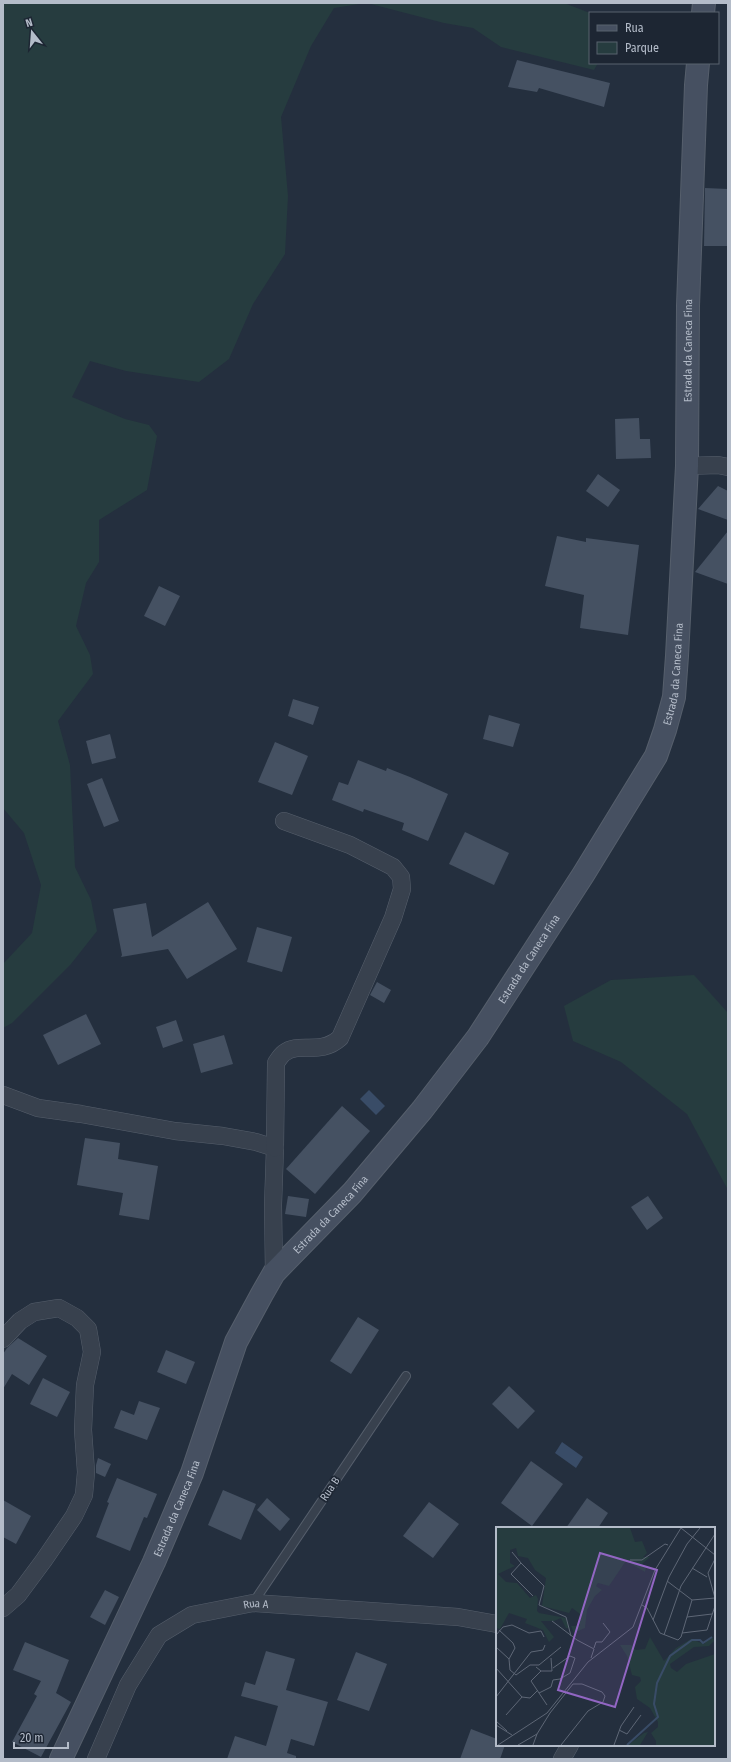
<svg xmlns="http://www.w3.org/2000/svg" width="731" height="1762" viewBox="0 0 731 1762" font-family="'Fira Sans Condensed',sans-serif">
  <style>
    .green { fill: #263c3f }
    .water { fill: #394c67 }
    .building { fill: #455162 }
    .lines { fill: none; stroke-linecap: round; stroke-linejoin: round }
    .lane-casing { stroke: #565f6c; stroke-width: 10 }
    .street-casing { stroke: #565f6c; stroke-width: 18 }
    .secondary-casing { stroke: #565f6c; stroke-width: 24 }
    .lane { stroke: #38414e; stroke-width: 8 }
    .street { stroke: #38414e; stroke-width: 17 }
    .secondary { stroke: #465061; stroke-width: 22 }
    .labels { text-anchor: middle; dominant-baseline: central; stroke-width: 3.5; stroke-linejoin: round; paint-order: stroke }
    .street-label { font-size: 11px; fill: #b4bcc9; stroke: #1d2633 }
    .inset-river { fill: none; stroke: #394c67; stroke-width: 2 }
    .inset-road { fill: none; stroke: #5e6776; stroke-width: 1 }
    .view { fill: #9266c3; fill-opacity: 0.15; stroke: #9266c3; stroke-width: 2 }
    .inset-edge { fill: none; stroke: #b4bcc9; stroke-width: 2 }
  </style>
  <rect width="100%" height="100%" fill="#242f3e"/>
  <g class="green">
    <polygon points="3,3 366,3 334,8 311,46 281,117 288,196 285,254 253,304 229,359 199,382 126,371 90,361 72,397 125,419 149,425 157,436 147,490 99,520 99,562 86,583 76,626 90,655 93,674 58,721 70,765 75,867 91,900 97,931 71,964 12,1023 3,1028 3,964 32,933 41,885 24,833 3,808"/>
    <polygon points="367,3 564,3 590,13 590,63 598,63 594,70 501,47 473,28 444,23"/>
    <polygon points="694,975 728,1013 728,1190 687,1114 621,1062 573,1041 564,1006 611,980"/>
  </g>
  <g class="water">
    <polygon points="369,1090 385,1106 376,1115 360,1099"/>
    <polygon points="562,1442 583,1457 576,1468 555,1453"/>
  </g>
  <g class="building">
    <polygon points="517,60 610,83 604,107 539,88 537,92 508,87"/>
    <polygon points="705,188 728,189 728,246 704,246"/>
    <polygon points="639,418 640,439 650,439 651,458 616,459 615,419"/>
    <polygon points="598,474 620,490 608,507 586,491"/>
    <polygon points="718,486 728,491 728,520 698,509"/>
    <polygon points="728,531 728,584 695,572"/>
    <polygon points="557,536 586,542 586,538 639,545 628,635 580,628 584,595 545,586"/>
    <polygon points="159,586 180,596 165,626 144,616"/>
    <polygon points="293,699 319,707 313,725 288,716"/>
    <polygon points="489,715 520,724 513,747 483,739"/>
    <polygon points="110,734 116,758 92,764 86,741"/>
    <polygon points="275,742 308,756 292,795 258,782"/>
    <polygon points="358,760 386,771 387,768 410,777 448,794 428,841 402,830 404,823 364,809 363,812 332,800 339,782 348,785"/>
    <polygon points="102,778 119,821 104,827 87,784"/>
    <polygon points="465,832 509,853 494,885 449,864"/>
    <polygon points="208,902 237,949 187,979 168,949 121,957 122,955 113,909 146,903 152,937"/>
    <polygon points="257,927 292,937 282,972 247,962"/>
    <polygon points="377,982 391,990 384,1003 370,995"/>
    <polygon points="86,1014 101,1044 58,1065 43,1035"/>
    <polygon points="176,1020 183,1041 163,1048 156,1027"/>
    <polygon points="224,1035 233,1064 201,1073 193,1044"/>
    <polygon points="342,1106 370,1131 315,1194 286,1169"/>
    <polygon points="85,1138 120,1143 118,1159 158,1166 149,1220 119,1215 123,1193 77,1185"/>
    <polygon points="288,1196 309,1199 306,1217 285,1214"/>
    <polygon points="648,1196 663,1218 647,1230 631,1207"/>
    <polygon points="358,1317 379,1330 351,1374 330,1361"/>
    <polygon points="18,1338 47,1356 29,1385 12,1374 3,1389 3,1354 7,1348"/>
    <polygon points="166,1350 195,1362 186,1384 157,1372"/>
    <polygon points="43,1378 70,1392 57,1417 30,1404"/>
    <polygon points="509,1386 535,1411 518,1429 492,1404"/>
    <polygon points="139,1401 160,1408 147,1440 114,1428 121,1410 134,1415"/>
    <polygon points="98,1458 111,1464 105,1477 96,1473 96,1465"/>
    <polygon points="531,1461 563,1484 532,1526 501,1503"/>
    <polygon points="117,1478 157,1494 147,1518 144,1517 130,1551 96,1537 109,1503 107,1502"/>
    <polygon points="223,1490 256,1504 241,1540 208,1525"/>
    <polygon points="267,1498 290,1519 280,1531 257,1510"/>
    <polygon points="587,1498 608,1513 598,1528 566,1528"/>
    <polygon points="3,1500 31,1516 16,1544 3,1537"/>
    <polygon points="429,1502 459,1524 433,1558 403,1536"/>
    <polygon points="105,1590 119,1597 105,1625 90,1617"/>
    <polygon points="25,1642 69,1660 56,1693 71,1702 41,1757 12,1742 37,1696 34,1694 41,1681 13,1670"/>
    <polygon points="266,1651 295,1659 286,1690 328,1702 314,1746 291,1739 287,1753 296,1756 296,1759 227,1759 235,1736 266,1746 278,1706 241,1696 245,1682 255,1685"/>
    <polygon points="356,1652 387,1664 369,1711 337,1700"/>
    <polygon points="471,1729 497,1739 497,1745 505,1745 500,1759 460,1759"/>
  </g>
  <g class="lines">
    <g class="lane-casing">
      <polyline id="lane" points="253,1603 406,1376"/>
    </g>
    <g class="street-casing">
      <g id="street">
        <polyline points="687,466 718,465 728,467"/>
        <polyline points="3,1095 38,1108 81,1114 175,1131 223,1136 256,1142 275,1148 273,1205 274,1273"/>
        <path d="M275,1148l1,-85c2,-3 5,-8 8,-10 15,-12 36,3 56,-15l53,-120 9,-29 -1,-12 -8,-10 -43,-22 -66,-24"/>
        <polyline points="3,1339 20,1321 34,1312 59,1308 77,1318 88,1329 92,1352 85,1385 83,1430 86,1472 84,1495 74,1516 44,1560 18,1595 3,1608"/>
        <path id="s1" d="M96,1759l32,-74 31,-50 33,-20 61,-12 205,14 39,7"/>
        <polyline points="562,1759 570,1745"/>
      </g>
    </g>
    <g class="secondary-casing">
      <g id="secondary">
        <polyline points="703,13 704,3"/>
        <path id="s2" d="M61,1759l93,-197 38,-89 44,-131 26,-48 12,-21 78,-80 70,-83 56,-73 105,-162 73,-119 9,-26 9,-33 3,-41 10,-190 1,-160 8,-221 2,-22"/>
      </g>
    </g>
    <use href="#lane" class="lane"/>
    <use href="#street" class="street"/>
    <use href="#secondary" class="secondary"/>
  </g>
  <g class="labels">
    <g class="street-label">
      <text stroke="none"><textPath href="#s2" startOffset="1585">Estrada da Caneca Fina</textPath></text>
      <text stroke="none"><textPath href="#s2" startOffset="1261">Estrada da Caneca Fina</textPath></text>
      <text stroke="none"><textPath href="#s2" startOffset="937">Estrada da Caneca Fina</textPath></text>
      <text stroke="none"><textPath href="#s2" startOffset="613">Estrada da Caneca Fina</textPath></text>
      <text transform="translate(330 1489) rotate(-56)">Rua B</text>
      <text stroke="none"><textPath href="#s2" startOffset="276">Estrada da Caneca Fina</textPath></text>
      <text stroke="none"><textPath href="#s1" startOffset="243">Rua A</textPath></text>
    </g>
  </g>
  <g transform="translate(496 1527)">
    <rect width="219" height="219" fill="#242f3e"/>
    <path d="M0,1h134l5,14 7,-1 5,12 -4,4h7l-8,7 4,4 -1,4 -19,-11 -17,25 -11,-3 -2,3 6,4 -7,6 -8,14 -2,18 -11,5 -3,-7h9v-12l-8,-6 -3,5 -27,-7 4,-28 -11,-8 -7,-12 -10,-2 -2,-8 -6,2v13l5,3 -17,8 8,8 11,1 13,15 6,-3 2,4 -1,12 2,2 27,5 3,10h-3l-5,-10 -7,3h-13l13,16 -5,5 -6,-12 -18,-7 2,-4 -18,-6 -9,16 -4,-1zM216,109l2,5 -5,5 -15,1 -24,17 1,4 6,4 9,-8 29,-10v91h-59v-4l-5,-8 7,-6v-5l-8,-14 -13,-9 -2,-12 6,-6 -1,-4 -8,-2 -5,-19 -7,-11h11l5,5 9,-1 5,-12 14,24 12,-13 15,-9 13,5zM152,205l-8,13h-12l16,-12z" fill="#263c3f"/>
    <path class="inset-river" d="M131,218l31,-28 -4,-13 3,-21 13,-27 22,-16h8l3,3 9,-6"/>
    <path class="inset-road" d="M185,1l34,27M16,25l9,11M134,33h12l23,-16 3,1M196,41l15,9M171,54l25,19M37,69l-22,-22 10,-11 23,23 -5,19 27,12 5,19M219,71l-7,-25 7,-14M196,73l23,-2M146,78l5,3 13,25 18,7 3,-3 11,-37M191,90l25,-3M157,93l16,-43 18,-33 13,-16M56,94l25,19 17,9 -3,9M211,103l8,-24M186,106l25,-3M0,108l7,-8 9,-2 17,8 12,-2 3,6M168,108l17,-49 34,-52M0,120l13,12 6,-11 -2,-5 -14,-13M98,121l2,-6h6l8,-10 -7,-9M13,132l1,11 6,5 14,-10h9l22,-18M40,140l5,4 -10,10 16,24M0,141l26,29M45,144h11l-1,-13M43,166l12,-6 2,-7 7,-1 10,-6 5,-15 -5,-2 -17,12M0,170l35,-45 12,-2 2,-5M26,170l8,1 8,-8M10,188l16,-18M0,194l11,10M0,198l16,10M123,203l8,4 14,-19M2,218l49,-32 41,-51 45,-35 22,-57 26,-42M22,218l19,-11M37,218l4,-11 13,-21 23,-29h9l20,8 3,4 -2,6 -15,9 -27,34M118,218l7,-19 13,-19"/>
    <path class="view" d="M104,26l57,17 -42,137 -57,-17z"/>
    <rect width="219" height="219" class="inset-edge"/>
  </g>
  <rect width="731" height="1762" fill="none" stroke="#b4bcc9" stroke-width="8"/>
  <rect x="589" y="12" width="130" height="52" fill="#1d2633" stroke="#59626f"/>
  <rect x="597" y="25" width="20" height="6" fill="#465061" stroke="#59626f"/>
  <text x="625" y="32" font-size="12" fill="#b4bcc9">Rua</text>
  <rect x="597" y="42" width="20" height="12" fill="#263c3f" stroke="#59626f"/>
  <text x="625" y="52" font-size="12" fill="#b4bcc9">Parque</text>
  <g transform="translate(32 32) rotate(343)" stroke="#1d2633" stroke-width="3" paint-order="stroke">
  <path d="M0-3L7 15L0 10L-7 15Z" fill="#b4bcc9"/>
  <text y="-6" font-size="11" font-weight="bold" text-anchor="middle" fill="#b4bcc9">N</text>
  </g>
  <path d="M14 1742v6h54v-6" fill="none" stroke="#b4bcc9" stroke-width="2"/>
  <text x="20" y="1742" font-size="12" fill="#b4bcc9" stroke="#1d2633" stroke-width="3" paint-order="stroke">20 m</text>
</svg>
